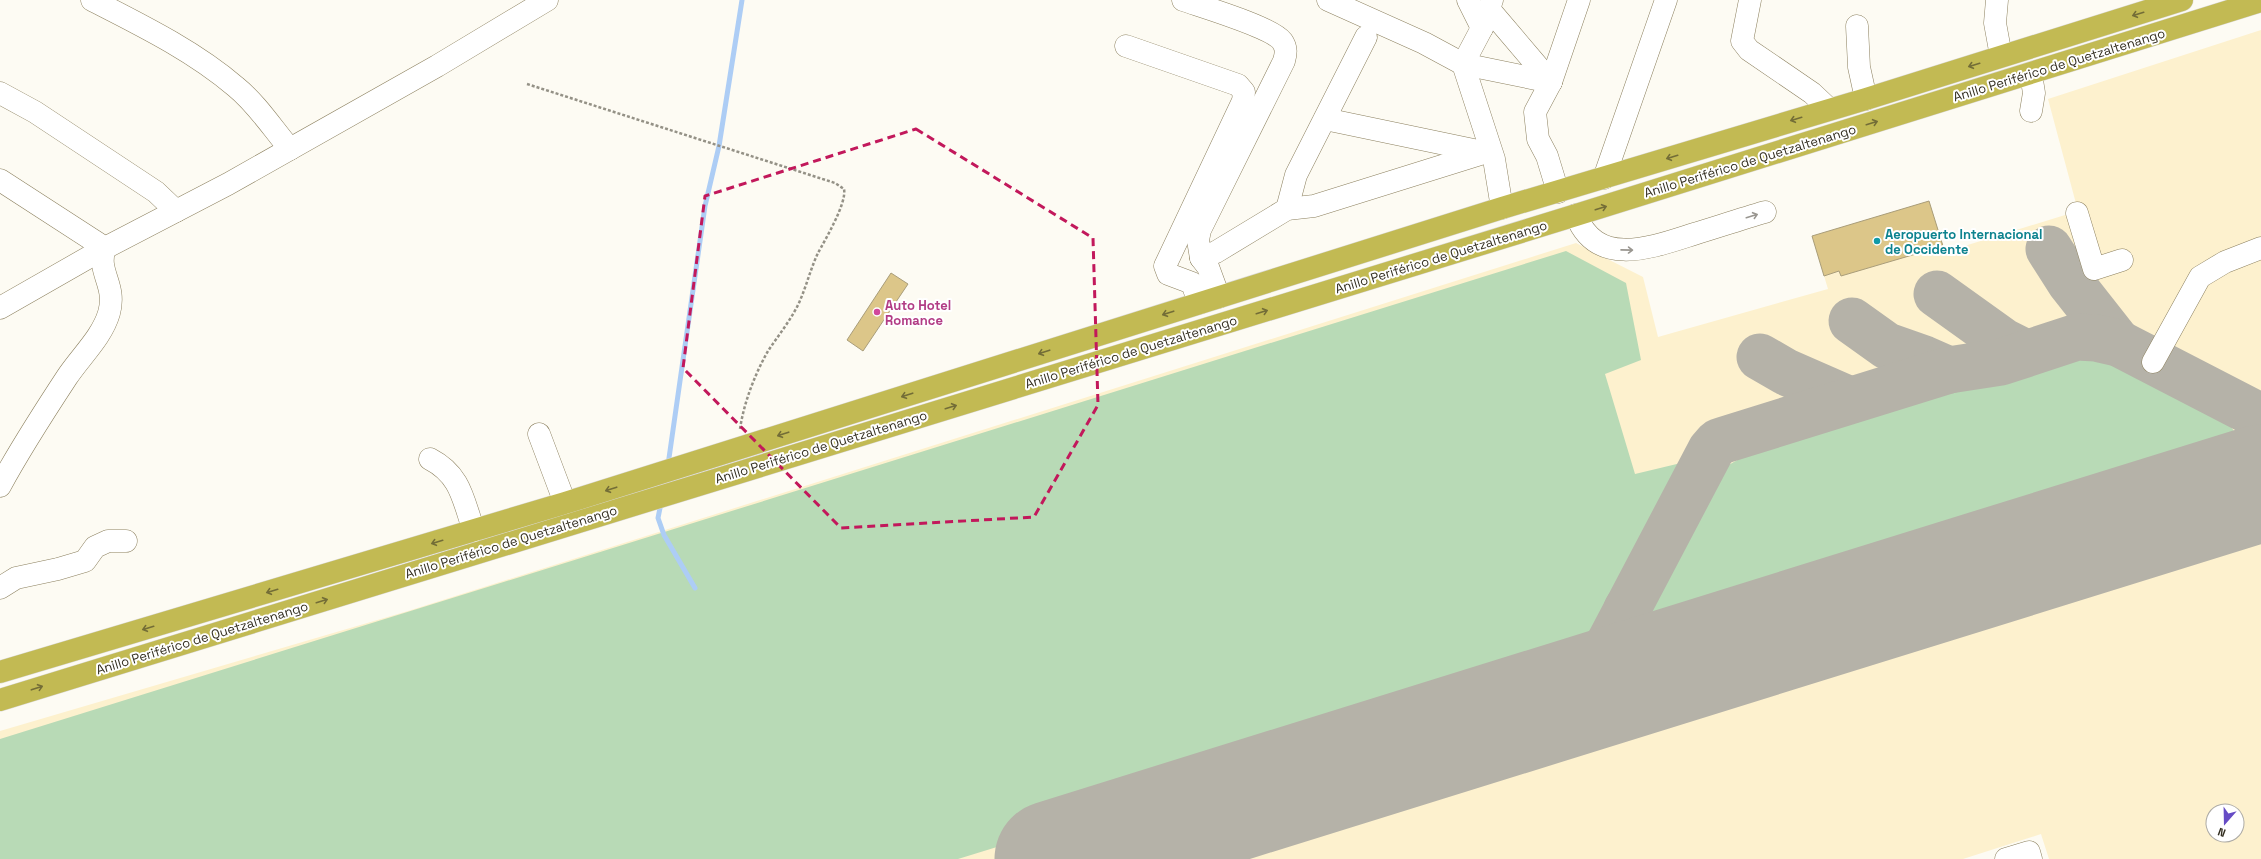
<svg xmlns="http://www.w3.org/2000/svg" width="2261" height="859" viewBox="0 0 2261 859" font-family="'Space Grotesk',sans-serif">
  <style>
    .built { fill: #fdf1ce; fill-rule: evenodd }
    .green { fill: #b8dab6 }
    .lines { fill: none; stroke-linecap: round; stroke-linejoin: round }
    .stream { stroke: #adcdf5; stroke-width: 5 }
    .taxiway { stroke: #b5b2a8; stroke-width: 47 }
    .runway { stroke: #b5b2a8; stroke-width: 117 }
    .building { fill: #dcc689; stroke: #a99d7a }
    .minor-casing { stroke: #8c805f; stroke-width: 23 }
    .highway-casing { stroke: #dad9d7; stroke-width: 23 }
    .path { stroke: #949186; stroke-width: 2.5; stroke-dasharray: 3 2; stroke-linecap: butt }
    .minor { stroke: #fff; stroke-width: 22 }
    .highway { stroke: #c2ba53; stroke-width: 22 }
    .oneway { stroke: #736d37 }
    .oneway2 { stroke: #999690 }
    .marked { fill: none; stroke: #c2185b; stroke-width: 3; stroke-dasharray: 8 5; stroke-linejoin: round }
    .culture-dot { fill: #0f9aa8; stroke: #fff; stroke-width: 1.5 }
    .hotel-dot { fill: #d1479c; stroke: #fff; stroke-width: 1.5 }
    .labels { text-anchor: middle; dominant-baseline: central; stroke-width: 4; stroke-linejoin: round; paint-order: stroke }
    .street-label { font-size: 13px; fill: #332e20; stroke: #fff }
    .culture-label { font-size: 13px; font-weight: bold; fill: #0d838f; stroke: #fff; text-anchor: start }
    .hotel-label { font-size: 13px; font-weight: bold; fill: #b23c85; stroke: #fff; text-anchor: start }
  </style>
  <rect width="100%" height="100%" fill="#fdfbf3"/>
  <path class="built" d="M2261,30v829h-212l-8,-25 -78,25h-1963v-128l408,-120 1168,-368 67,34 15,60 170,-48 -16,-53 117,-35 16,51 133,-41 -30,-112zM2213,811h24v24h-24z"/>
  <g class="green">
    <polygon points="1566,251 1626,283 1641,360 1605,374 1635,474 1681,463 1592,642 1576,663 1538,680 958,859 0,859 0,739"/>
    <path d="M2070,356c46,0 113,44 155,66 20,14 13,32 -4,46l-541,168 -16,-3 -14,-12 -1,-11 2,-11 56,-109 18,-23 23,-13z"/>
  </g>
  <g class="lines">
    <g class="stream">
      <polyline points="668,465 705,206 719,146 742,0"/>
      <polyline points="661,503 658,518 664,535 695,588"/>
    </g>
    <g class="taxiway">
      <polyline points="2049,249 2070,282 2118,343"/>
      <polyline points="1937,294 2004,342 2026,353"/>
      <polyline points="1852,321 1887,346 1924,359 1949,370"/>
      <polyline points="1760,357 1786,372 1850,400"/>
      <path d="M2223,495c15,-11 31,-22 38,-40"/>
      <path d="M1627,609c-15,53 33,56 71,48"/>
      <path d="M1500,720c53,-24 76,-25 110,-78l101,-192 7,-8 6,-2 225,-70 52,-8 76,-25 19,1 22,5 143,74"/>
    </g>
    <polyline class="runway" points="1053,859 2261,483"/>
  </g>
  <g class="building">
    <polygon points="1929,201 1943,246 1841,276 1839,271 1824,276 1812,236"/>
    <polygon points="891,273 908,284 863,351 847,340"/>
  </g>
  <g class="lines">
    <g class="minor-casing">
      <g id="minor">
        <path d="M92,0c49,25 102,51 144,87 21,17 37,42 54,62"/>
        <path d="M1183,0c20,7 88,27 99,41 5,7 4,13 2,20l-84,169 -2,10 3,18 7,9 11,30"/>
        <polyline points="1328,0 1424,43 1463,64 1551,82"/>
        <polyline points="1468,0 1482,28"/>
        <polyline points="1492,0 1482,28 1463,64 1494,159 1502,208"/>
        <polyline points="1750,0 1742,41 1749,50 1812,93 1829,109"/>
        <polyline points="1997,0 1995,23 2001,56"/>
        <polyline points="1489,9 1551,82"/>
        <polyline points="1857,26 1859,67 1866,99"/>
        <polyline points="1126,46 1238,85 1244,92 1243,101 1165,266 1168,274 1192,283 1199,303"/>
        <polyline points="0,93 35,112 156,192 176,211"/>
        <polyline points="2031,111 2034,93 2031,74"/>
        <polyline points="1325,119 1483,152"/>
        <polyline points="1604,178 1666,0"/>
        <path d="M0,180l105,68c-9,24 12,36 4,65 -7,24 -28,43 -42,64 -23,35 -47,72 -67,109"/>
        <polyline points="1558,192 1547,156 1538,139 1535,112 1551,82 1579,0"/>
        <polyline points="1287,209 1296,175 1366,37"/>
        <polyline points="2077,213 2094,269 2122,260"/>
        <path d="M1576,215c21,54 77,32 118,19 23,-7 47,-15 71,-22"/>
        <polyline points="1201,258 1216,252 1287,209 1314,206 1490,151"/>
        <polyline points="0,308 105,248 228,184 437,66 547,0"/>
        <polyline points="2153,362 2200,277 2225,262 2261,248"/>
        <polyline points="539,434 565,503"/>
        <path d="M430,459c31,16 33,41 44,72"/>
        <polyline points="0,588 16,578 58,569 85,561 95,547 108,541 126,541"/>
        <polyline points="2006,859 2029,852 2031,859"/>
      </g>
    </g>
    <g class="highway-casing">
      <g id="highway">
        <polyline points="0,672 565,503 1502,208 1866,99 2182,0"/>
        <polyline points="0,700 1576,215 2261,1"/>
      </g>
    </g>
    <path class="path" d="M527,84l308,99 9,6c3,14 -19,51 -26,64 -8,17 -12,35 -20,52 -8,16 -20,31 -30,46 -13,23 -24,51 -28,78"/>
    <use href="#minor" class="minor"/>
    <use href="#highway" class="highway"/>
  </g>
  <defs><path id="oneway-shaft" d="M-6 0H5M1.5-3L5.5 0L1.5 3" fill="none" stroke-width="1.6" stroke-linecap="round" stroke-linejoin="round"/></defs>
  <g class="oneway">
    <use href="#oneway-shaft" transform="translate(2138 14) rotate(163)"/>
    <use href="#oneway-shaft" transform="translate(1974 65) rotate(163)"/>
    <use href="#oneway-shaft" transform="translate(1796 119) rotate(163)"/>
    <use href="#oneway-shaft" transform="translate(1872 123) rotate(-17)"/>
    <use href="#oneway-shaft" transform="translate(1672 157) rotate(163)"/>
    <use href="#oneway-shaft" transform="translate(1601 208) rotate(-17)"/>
    <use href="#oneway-shaft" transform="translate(1262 312) rotate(-17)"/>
    <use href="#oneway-shaft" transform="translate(1168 313) rotate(162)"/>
    <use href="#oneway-shaft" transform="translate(1044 352) rotate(162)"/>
    <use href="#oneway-shaft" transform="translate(907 395) rotate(162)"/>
    <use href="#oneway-shaft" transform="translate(951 407) rotate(-17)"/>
    <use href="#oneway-shaft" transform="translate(783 434) rotate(162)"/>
    <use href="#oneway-shaft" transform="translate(611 489) rotate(162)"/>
    <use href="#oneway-shaft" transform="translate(437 542) rotate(163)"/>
    <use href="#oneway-shaft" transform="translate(272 591) rotate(163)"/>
    <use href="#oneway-shaft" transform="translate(322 601) rotate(-17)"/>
    <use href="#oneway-shaft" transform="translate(148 628) rotate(163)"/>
    <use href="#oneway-shaft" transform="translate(37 688) rotate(-18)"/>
  </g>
  <g class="oneway2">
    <use href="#oneway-shaft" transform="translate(1752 216) rotate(-17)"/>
    <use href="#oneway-shaft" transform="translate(1627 250) rotate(1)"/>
  </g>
  <path class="marked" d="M916,129l177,109 5,167 -64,112 -193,11 -158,-160 22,-172z"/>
  <circle class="culture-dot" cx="1877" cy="241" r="4"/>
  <circle class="hotel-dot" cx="877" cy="312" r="4"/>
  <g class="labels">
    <g class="street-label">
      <text transform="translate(2059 65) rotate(-17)">Anillo Periférico de Quetzaltenango</text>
      <text transform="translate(1750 161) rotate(-17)">Anillo Periférico de Quetzaltenango</text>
      <text transform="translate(1441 257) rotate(-17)">Anillo Periférico de Quetzaltenango</text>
      <text transform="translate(1131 352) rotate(-17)">Anillo Periférico de Quetzaltenango</text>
      <text transform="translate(821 447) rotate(-17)">Anillo Periférico de Quetzaltenango</text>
      <text transform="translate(511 542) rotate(-17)">Anillo Periférico de Quetzaltenango</text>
      <text transform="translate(202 638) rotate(-17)">Anillo Periférico de Quetzaltenango</text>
    </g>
    <g class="culture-label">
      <text x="1885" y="234">Aeropuerto Internacional<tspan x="1885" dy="15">de Occidente</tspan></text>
    </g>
    <g class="hotel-label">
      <text x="885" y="305">Auto Hotel<tspan x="885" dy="15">Romance</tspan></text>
    </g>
  </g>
  <g transform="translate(2225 823) rotate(200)"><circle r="19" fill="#ffffff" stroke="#adaba6"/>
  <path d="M0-3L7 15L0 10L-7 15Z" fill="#664cc5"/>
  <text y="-6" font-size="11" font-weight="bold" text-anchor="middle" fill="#332e20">N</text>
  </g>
</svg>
